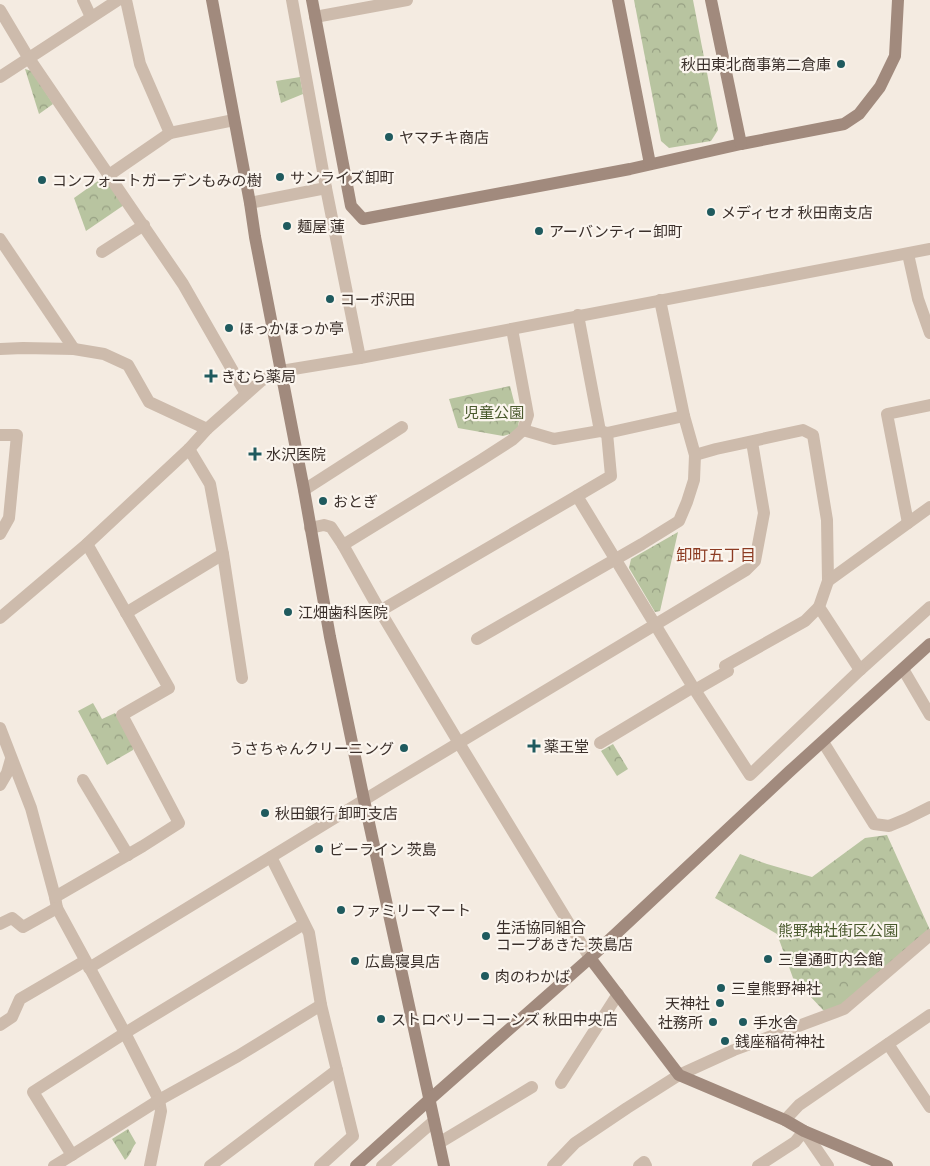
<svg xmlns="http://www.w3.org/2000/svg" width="930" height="1166" viewBox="0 0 930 1166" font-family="Commissioner,'Noto Sans JP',sans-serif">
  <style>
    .forest { fill: url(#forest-crowns) }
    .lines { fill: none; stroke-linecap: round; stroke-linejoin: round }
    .street { stroke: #cdbbac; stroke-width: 12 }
    .secondary { stroke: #a18a7d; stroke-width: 12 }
    .poi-dot { fill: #1f5a5e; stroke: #fbf5ee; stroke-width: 2 }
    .labels { text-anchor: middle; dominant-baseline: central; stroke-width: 4.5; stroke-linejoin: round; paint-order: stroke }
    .poi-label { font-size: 15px; fill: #3b302b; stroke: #fbf5ee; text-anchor: start }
    .park-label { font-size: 15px; fill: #4a5a2e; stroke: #fbf5ee }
    .neighbourhood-label { font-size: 16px; fill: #8c3b22; stroke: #fbf5ee }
  </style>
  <defs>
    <pattern id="forest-crowns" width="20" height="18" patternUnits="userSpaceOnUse" patternTransform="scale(1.25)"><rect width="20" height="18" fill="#b8c4a0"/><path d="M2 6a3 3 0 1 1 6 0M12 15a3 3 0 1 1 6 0" fill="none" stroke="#97a083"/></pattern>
  </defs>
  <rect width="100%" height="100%" fill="#f4ebe1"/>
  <g class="forest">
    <polygon points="634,0 693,0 718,130 711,141 669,148 661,141"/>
    <polygon points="25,69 32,71 53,104 39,114"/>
    <polygon points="300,77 303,94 281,103 276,81"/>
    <polygon points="105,176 124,205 86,231 74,198"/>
    <polygon points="510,386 519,421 517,432 503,436 458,428 449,399"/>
    <polygon points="678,532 660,611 655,612 629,568 631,559"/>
    <polygon points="93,703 102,719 115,713 133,746 133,750 107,765 78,711"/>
    <polygon points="613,744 628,769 617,776 601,751"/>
    <polygon points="887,835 930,930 842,1005 824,1011 793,978 777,934 715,898 740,854 767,864 812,877 865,838"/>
    <path d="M128,1129l8,14c-5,6 -5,12 -11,17l-13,-21z"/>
  </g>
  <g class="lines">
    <g class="street">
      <polyline points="83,0 91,17"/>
      <polyline points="126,0 140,64 170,133 234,120"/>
      <polyline points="292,0 326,188 360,358"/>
      <polyline points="0,10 28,57 183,284 246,394"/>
      <polyline points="315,17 407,0"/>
      <polyline points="0,77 118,0"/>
      <polyline points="109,175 170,133"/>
      <polyline points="250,203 326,188"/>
      <polyline points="0,239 74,349"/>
      <polyline points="102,252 144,225"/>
      <polyline points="908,254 918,299 930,333"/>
      <polyline points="578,315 600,431"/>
      <polyline points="0,349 23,348 74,349 104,354 128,365 149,402 207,429"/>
      <polyline points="523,430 554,439 600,431 607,433 684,416"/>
      <polyline points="0,435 17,435 9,518 0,534"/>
      <polyline points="189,449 210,484 223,554 242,678"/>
      <polyline points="695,455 716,449 803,430 813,435 827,520 828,581 819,607 860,670 930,607"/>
      <polyline points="304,490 402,427"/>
      <polyline points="577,496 611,476 607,433"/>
      <polyline points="908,523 887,414 930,405"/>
      <polyline points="310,528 324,525 331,527 343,545 380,611 459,743 590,958"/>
      <polyline points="343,545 481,460 512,440 523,430 528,415 512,329"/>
      <polyline points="828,581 930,507"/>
      <polyline points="380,611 577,496 693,687 750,775 860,670"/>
      <polyline points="126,613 223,554"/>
      <polyline points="0,618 87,544 189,449 207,429 261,381 281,371 360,358 930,249"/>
      <polyline points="477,639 642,544 679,521 687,502 694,480 695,455 684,416 660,300"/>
      <polyline points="903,669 930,715"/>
      <polyline points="695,690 728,671 725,666 805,621 819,607"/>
      <polyline points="0,728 31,808 55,897 57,908 125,1033 159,1100 161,1111 150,1166"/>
      <polyline points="823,742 874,824 889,826 906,819 930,807"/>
      <polyline points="600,743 693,687"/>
      <polyline points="83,780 128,855"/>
      <polyline points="0,785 7,773 11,759"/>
      <polyline points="271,857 309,933 321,1005 353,1136 320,1166"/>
      <polyline points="55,897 143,846 179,823 122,715 169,688 87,544"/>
      <polyline points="0,924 12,918 23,927 57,908"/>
      <polyline points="304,924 125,1033 33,1092 72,1155 159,1100 238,1056 321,1005"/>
      <polyline points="89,968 387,786 746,570 755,561 764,513 752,442"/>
      <polyline points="0,1025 12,1017 20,999 85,961"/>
      <polyline points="888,1044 930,1107"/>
      <polyline points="561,1083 618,994"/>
      <polyline points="785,1120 799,1105 930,1015"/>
      <polyline points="439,1143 532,1087"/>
      <polyline points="54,1166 72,1155"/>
      <polyline points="210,1166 337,1070"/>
      <polyline points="382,1166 434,1121"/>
      <polyline points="553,1166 575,1143 627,1108 679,1075 734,1050 844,1009 930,935"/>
      <polyline points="639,1166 644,1162 646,1166"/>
      <polyline points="758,1166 795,1142 804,1131 828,1166"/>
    </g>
    <g class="secondary">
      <polyline points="212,0 250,203 255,237 304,490 330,637 364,800 444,1166"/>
      <polyline points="312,0 351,206 363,219 630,169 741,144 844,124 859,114 880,87 895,56 898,0"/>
      <polyline points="618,0 650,164"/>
      <polyline points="711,0 741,144"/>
      <polyline points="590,958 679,1075 785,1120 804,1131 887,1166"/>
      <polyline points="356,1166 429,1100 590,958 790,771 930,644"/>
    </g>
  </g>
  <g class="poi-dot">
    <circle cx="841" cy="64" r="5"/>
    <circle cx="389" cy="137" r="5"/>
    <circle cx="280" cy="177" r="5"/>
    <circle cx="42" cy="180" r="5"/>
    <circle cx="711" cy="212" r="5"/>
    <circle cx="287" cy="226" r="5"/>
    <circle cx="539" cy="231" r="5"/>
    <circle cx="330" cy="299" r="5"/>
    <circle cx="229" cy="328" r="5"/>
    <path d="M208.5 368.5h5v5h5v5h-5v5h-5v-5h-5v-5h5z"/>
    <path d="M252.5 446.5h5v5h5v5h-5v5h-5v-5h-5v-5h5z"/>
    <circle cx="323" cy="501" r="5"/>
    <circle cx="288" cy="612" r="5"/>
    <path d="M531.5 738.5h5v5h5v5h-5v5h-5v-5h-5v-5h5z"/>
    <circle cx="404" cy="748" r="5"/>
    <circle cx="265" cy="813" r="5"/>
    <circle cx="319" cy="849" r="5"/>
    <circle cx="341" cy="910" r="5"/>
    <circle cx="486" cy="936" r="5"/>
    <circle cx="768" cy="959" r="5"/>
    <circle cx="355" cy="961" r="5"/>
    <circle cx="485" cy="976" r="5"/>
    <circle cx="721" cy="988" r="5"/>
    <circle cx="720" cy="1003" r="5"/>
    <circle cx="381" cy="1019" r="5"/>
    <circle cx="713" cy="1022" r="5"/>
    <circle cx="743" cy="1022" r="5"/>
    <circle cx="725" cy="1041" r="5"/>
  </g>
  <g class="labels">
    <g class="poi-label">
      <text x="831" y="64" text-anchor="end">秋田東北商事第二倉庫</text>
      <text x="399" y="137">ヤマチキ商店</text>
      <text x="290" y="177">サンライズ卸町</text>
      <text x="52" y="180">コンフォートガーデンもみの樹</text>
      <text x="721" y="212">メディセオ 秋田南支店</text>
      <text x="297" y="226">麺屋 蓮</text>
      <text x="549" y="231">アーバンティー卸町</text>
      <text x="340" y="299">コーポ沢田</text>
      <text x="239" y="328">ほっかほっか亭</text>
      <text x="221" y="376">きむら薬局</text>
      <text x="266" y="454">水沢医院</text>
      <text x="333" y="501">おとぎ</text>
      <text x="298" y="612">江畑歯科医院</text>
      <text x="544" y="746">薬王堂</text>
      <text x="394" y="748" text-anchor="end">うさちゃんクリーニング</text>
      <text x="275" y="813">秋田銀行 卸町支店</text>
      <text x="329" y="849">ビーライン 茨島</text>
      <text x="351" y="910">ファミリーマート</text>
      <text x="496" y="927">生活協同組合<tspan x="496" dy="17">コープあきた 茨島店</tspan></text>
      <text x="778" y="959">三皇通町内会館</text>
      <text x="365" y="961">広島寝具店</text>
      <text x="495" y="976">肉のわかば</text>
      <text x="731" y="988">三皇熊野神社</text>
      <text x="710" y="1003" text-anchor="end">天神社</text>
      <text x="391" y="1019">ストロベリーコーンズ 秋田中央店</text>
      <text x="703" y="1022" text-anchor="end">社務所</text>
      <text x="753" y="1022">手水舎</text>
      <text x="735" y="1041">銭座稲荷神社</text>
    </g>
    <g class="park-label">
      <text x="494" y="412">児童公園</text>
      <text x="838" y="930">熊野神社街区公園</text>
    </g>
    <g class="neighbourhood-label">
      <text x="716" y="554">卸町五丁目</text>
    </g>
  </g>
</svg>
